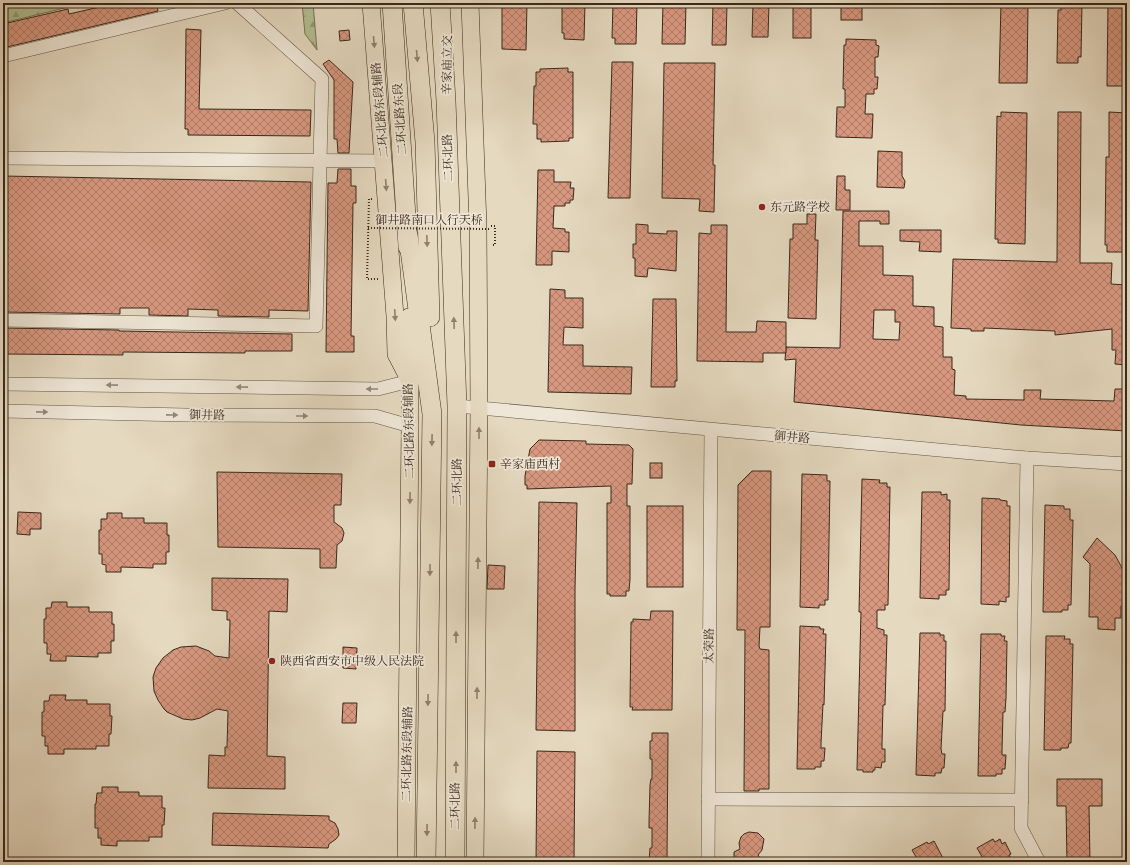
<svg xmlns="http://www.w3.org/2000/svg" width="1130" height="865" viewBox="0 0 1130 865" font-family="Alegreya,'Noto Serif SC',serif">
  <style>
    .forest { fill: url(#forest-firs); stroke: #767456 }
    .building { fill: url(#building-cross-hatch); stroke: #392819; fill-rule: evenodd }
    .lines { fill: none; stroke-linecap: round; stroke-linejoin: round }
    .minor-casing { stroke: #645443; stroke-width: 14 }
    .major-casing { stroke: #392819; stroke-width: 18 }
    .highway-casing { stroke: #392819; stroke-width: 20 }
    .path { stroke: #392819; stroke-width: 2; stroke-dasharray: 1 2; stroke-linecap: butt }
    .minor { stroke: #eee6d6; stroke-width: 13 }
    .major { stroke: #e5d9c0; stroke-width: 17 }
    .highway { stroke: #e5d9c0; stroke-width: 19 }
    .path-bridge { stroke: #392819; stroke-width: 2; stroke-dasharray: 1 2; stroke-linecap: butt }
    .oneway { fill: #8f806c }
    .oneway2 { fill: #948778 }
    .poi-dot { fill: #8f2418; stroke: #eee6d6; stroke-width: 1.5 }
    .labels { text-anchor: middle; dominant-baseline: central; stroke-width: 3.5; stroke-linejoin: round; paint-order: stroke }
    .street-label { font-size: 12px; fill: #392819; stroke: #eee6d6 }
    .poi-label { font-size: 12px; fill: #392819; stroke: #eee6d6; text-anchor: start }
  </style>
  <defs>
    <pattern id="forest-firs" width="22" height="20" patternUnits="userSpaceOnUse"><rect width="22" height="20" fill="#b3bf93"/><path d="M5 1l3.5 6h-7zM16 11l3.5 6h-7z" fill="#939b77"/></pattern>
    <pattern id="building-cross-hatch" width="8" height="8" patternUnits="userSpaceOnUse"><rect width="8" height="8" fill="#d89880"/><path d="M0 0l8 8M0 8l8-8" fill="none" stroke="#b07c68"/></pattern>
  </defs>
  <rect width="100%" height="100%" fill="#e5d9c0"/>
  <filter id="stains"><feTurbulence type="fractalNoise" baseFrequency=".005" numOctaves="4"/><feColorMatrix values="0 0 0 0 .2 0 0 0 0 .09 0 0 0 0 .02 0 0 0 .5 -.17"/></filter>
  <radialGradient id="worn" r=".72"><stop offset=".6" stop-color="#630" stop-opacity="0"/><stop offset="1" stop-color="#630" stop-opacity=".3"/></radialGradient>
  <g class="forest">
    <polygon points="3,3 85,3 3,23"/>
    <polygon points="302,3 313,3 317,50 305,34"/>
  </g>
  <g class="building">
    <polygon points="117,3 156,3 158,11 3,48 3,24 68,9 69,14"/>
    <polygon points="502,3 527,3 526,50 502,49"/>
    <polygon points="562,3 585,3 584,40 564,39 564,33 562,33"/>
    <polygon points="613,3 637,3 636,44 615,44 615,38 612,38"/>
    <polygon points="663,3 686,3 685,44 662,44"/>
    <polygon points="713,3 727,3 726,45 712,45"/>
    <polygon points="753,3 769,3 768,37 752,37"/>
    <rect x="793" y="3" width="18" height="35"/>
    <rect x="841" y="3" width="21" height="17"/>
    <polygon points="1001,3 1028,3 1027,83 999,83"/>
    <polygon points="1061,3 1082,3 1081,57 1078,57 1078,63 1057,63 1058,10 1061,10"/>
    <polygon points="1108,3 1127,3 1127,86 1107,86"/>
    <polygon points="186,29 201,30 199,109 311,110 310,136 188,135 188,129 185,129"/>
    <polygon points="349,30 350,40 340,41 339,31"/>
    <polygon points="846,39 876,40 876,45 879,46 878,57 875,57 875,77 878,77 877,89 874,89 874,94 866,94 865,114 873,114 872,138 836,137 837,107 845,107 845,89 843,89 844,45 846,45"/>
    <polygon points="329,60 353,82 349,153 338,153 337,139 334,139 334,80 323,64"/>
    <polygon points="612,62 633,62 630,198 608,198"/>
    <polygon points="664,63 715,63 713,165 715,165 714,212 699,211 700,199 662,198"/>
    <polygon points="568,68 568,72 573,72 573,138 569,138 569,141 541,142 541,139 537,139 537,124 533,124 534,86 536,86 536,72 540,72 540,69"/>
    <polygon points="1001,112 1027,113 1025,244 998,243 998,239 995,239 997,116 1001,117"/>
    <polygon points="1058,112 1081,112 1080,263 1112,263 1111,284 1127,285 1127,365 1115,364 1116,350 1112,350 1112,329 1055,335 1055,331 984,328 984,331 971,331 971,329 951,328 953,259 1057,262"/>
    <polygon points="1109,112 1127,113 1127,252 1107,252 1107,245 1105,245 1106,157 1109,157"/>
    <polygon points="878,151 902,152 902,176 905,181 904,188 877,187"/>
    <polygon points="338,169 351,169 351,186 356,186 356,203 353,203 351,336 354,336 354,352 326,352 328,183 337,183"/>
    <polygon points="538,170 554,170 554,182 571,182 570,188 574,188 573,200 570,200 570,203 565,203 565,206 554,206 553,228 565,229 565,232 569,232 569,252 552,251 552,265 536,265"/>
    <polygon points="3,176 311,182 308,311 269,310 269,317 218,316 218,310 188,309 188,316 149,315 149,308 120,308 120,314 3,312"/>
    <polygon points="837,176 845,176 845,190 850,190 850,210 836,210"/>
    <path d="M843,211h46v13h-9v-3h-21v25h24v29l30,1v30l21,1v19l9,1v30h9v12l3,1 -1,25 12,1v3l58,1v-10h17l-1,9 74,2 1,-12h12v42l-106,-6 -227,-23 2,-43 -11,1 1,-13 54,1zM874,310h21v12h5l-1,18 -26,-1z"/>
    <polygon points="807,214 816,214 815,240 818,240 816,319 788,318 790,239 793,239 793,224 807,224"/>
    <polygon points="636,224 648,225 648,233 667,234 667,231 677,231 676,271 648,268 647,277 635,276 635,258 633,258 633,244 636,244"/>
    <polygon points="711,225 727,225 726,332 756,332 757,321 786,322 786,353 763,353 763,362 697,361 699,233 711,234"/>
    <polygon points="900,230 941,230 941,252 919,251 920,242 900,241"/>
    <polygon points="550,289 565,290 565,298 583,298 583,328 564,327 563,345 583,345 583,366 632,367 631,394 548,392"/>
    <polygon points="653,299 676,299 677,381 675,381 675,387 651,387"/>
    <polygon points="3,328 119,330 119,331 292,334 292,351 245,351 245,353 123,352 123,355 3,354"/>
    <polygon points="539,440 586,441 586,444 629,445 633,449 632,484 627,484 627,506 630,506 630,579 629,591 626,591 626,596 610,596 610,594 607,594 607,503 611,503 611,486 527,489 527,485 525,485 525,476 530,449"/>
    <rect x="650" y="463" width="12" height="15"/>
    <polygon points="752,471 771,471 770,627 760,627 759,646 760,649 769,650 769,789 759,789 759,791 744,791 745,630 737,630 738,485"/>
    <polygon points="217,472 342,474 341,505 334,505 334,522 342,528 344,533 342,541 337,545 336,568 320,568 320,549 218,547"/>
    <polygon points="802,474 827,475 827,481 830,481 828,600 825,600 825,605 819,605 819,608 800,607"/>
    <polygon points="862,479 880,480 879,483 887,483 887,487 890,487 888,605 885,605 885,610 877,610 877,628 884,630 884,635 887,635 885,705 883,705 882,744 882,749 885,749 885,762 882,762 881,768 875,767 875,770 873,770 873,772 863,772 863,770 857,770 861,612 859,612"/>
    <polygon points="922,492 941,492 941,495 947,494 947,500 950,500 949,590 946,590 946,595 939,595 939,599 920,598"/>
    <polygon points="982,498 1000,499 1000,500 1007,501 1007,506 1010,506 1009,597 1006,597 1006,602 999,601 999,605 981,604"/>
    <polygon points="539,502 577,503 575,588 575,731 536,730"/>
    <polygon points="1045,505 1064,506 1064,509 1070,509 1070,520 1073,520 1071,605 1068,605 1068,610 1062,610 1062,612 1043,612"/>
    <rect x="647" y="506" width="36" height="81"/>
    <polygon points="18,512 41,513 41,529 30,529 30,535 17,534"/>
    <polygon points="107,513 122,513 122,518 144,518 144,523 167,523 167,535 169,535 169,552 166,552 166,564 153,564 153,568 121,567 121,572 106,572 106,565 102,564 102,554 99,554 99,530 101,530 101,519 107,519"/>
    <polygon points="1097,538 1115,555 1127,577 1127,606 1121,606 1121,618 1115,618 1115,630 1098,629 1098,617 1089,617 1090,564 1083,557"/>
    <polygon points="488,565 505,566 504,589 487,589"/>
    <polygon points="212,578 288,579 287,612 269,611 267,756 285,757 285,789 208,788 209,755 225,756 225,747 227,747 228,711 217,709 200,718 192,720 183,719 167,712 164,709 158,700 154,691 153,677 156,668 163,658 173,650 181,647 196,646 209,651 215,656 229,658 230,620 227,620 227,611 212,610"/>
    <polygon points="52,602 67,602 67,607 89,607 89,612 112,612 112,624 114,624 114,641 111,641 111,653 98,653 98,657 66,656 66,661 50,661 51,654 47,654 47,643 44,643 44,619 46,619 46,608 51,608"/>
    <polygon points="651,611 673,611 672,710 632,710 633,707 630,707 631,622 633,622 633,619 650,620"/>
    <polygon points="800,626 820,627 820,629 824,629 823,634 826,634 824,705 823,704 821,743 821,748 825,748 824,761 821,761 821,767 815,767 815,769 797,769"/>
    <polygon points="920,633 940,633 940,635 944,635 944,641 946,641 945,711 943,711 941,749 942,754 945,754 944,768 942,768 941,773 935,773 935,776 916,775"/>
    <polygon points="981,634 1001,634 1001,636 1005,636 1004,641 1007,641 1006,698 1005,712 1003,712 1002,750 1002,755 1006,755 1005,769 1002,769 1002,774 996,774 996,776 978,776"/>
    <polygon points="1046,636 1065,636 1064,639 1070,639 1070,644 1073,644 1071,743 1069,743 1068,748 1061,748 1061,750 1044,750"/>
    <polygon points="343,647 357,648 356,669 343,668"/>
    <polygon points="50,695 66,695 65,700 87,700 87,704 110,704 110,716 112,716 111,734 109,734 109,746 96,746 96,749 64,749 64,754 48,754 48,746 45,746 45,736 42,736 42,712 44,712 44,701 49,701"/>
    <polygon points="343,703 357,703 356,723 342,723"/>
    <polygon points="652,733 668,733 667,862 649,862 650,848 652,848 652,828 649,828 649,822 650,785 651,779 652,779 652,759 650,759 650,741 652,741"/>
    <polygon points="537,751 575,752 574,862 536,862"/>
    <polygon points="1057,779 1102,779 1102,806 1089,806 1090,862 1067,862 1066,806 1057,806"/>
    <polygon points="102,787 118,787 118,792 139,792 139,796 162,796 162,808 165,808 164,825 162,825 162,837 149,837 149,841 117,841 117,846 101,845 101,838 98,838 98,828 95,828 95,804 96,804 97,793 102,793"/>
    <polygon points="213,813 329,816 329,820 335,823 338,829 339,835 336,839 329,844 328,848 212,845"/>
    <polygon points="749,832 758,833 764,839 762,850 758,855 762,862 734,862 734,852 740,849 739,843 741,837 744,834"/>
    <polygon points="993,839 995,842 1000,839 1002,844 1005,842 1011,854 1009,855 1013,862 985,862 977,848"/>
    <polygon points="934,841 945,862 919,862 912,850 927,842 928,844"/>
  </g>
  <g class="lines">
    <g class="minor-casing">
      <g id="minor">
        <polyline points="3,56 225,3"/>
        <polyline points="3,158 384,161"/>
        <polyline points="3,320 316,326 322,79 237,3"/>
        <polyline points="3,384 378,389 410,381"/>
        <polyline points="457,406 1027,458 1127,464"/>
        <polyline points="3,411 186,415 375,416 410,426"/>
        <polyline points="1027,458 1021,828 1039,862"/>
        <polyline points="708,799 1022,800"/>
        <polyline points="708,862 711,430"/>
      </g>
    </g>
    <g class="major-casing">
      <g id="major">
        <polyline points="371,3 395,316 396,354 410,381 410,426 406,862"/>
        <polyline points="470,3 478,226 479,408 475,862"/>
      </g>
    </g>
    <g class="highway-casing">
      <g id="highway">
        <polyline points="392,3 408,247"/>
        <polyline points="413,3 425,142 430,317"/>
        <polyline points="440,3 446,101 457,406 455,862"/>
        <polyline points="408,235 432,414 426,862"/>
        <polyline points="409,318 410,381"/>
      </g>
    </g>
    <g class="path">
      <polyline points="372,199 369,199 367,279 379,279"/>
      <polyline points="491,226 495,226 495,245 491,245"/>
    </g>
    <use href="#minor" class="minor"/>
    <use href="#major" class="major"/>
    <use href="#highway" class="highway"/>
    <polyline class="path-bridge" points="368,228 489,229"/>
  </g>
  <defs><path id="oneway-solid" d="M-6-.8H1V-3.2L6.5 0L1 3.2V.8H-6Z"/></defs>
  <g class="oneway">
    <use href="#oneway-solid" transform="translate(374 42) rotate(85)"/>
    <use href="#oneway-solid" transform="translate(417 56) rotate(85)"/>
    <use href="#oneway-solid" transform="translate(386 185) rotate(86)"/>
    <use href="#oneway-solid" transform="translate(427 241) rotate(88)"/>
    <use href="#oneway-solid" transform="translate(395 315) rotate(87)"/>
    <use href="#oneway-solid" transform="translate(454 323) rotate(-92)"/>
    <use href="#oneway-solid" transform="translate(479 433) rotate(-90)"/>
    <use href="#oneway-solid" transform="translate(432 440) rotate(91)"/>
    <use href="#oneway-solid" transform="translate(410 498) rotate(91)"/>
    <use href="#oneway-solid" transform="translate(478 563) rotate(-89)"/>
    <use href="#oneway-solid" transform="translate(430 570) rotate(91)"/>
    <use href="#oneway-solid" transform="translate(456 637) rotate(-90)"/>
    <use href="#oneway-solid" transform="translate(477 693) rotate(-89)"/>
    <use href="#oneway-solid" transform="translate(428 700) rotate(91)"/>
    <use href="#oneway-solid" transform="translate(456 767) rotate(-90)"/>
    <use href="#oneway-solid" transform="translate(475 823) rotate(-89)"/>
    <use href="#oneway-solid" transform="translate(427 830) rotate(91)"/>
  </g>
  <g class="oneway2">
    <use href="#oneway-solid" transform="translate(112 385) rotate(-179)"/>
    <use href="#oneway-solid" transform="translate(242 387) rotate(-179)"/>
    <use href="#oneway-solid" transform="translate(372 389) rotate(180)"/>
    <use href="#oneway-solid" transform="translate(42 412) rotate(1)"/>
    <use href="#oneway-solid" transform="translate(172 415) rotate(1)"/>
    <use href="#oneway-solid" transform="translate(302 416)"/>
  </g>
  <g class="poi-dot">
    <circle cx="762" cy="207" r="4"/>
    <rect x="488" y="460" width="8" height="8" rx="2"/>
    <circle cx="272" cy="661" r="4"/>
  </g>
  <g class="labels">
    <g class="street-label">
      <text transform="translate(447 65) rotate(-89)">辛家庙立交</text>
      <text transform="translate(380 110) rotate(-95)">二环北路东段辅路</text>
      <text transform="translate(400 119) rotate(-94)">二环北路东段</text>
      <text transform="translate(448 158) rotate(-92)">二环北路</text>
      <text x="429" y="220">御井路南口人行天桥</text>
      <text transform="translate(207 415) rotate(1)">御井路</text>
      <text transform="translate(409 431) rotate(-91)">二环北路东段辅路</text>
      <text transform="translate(792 437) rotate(5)">御井路</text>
      <text transform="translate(457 482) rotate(-90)">二环北路</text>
      <text transform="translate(709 646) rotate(-89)">太荣路</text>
      <text transform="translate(407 754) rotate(-89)">二环北路东段辅路</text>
      <text transform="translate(455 806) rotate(-90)">二环北路</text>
    </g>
    <g class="poi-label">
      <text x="770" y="207">东元路学校</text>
      <text x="500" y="464">辛家庙西村</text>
      <text x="280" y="661">陕西省西安市中级人民法院</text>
    </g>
  </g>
  <rect width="1130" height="865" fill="none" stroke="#e5d9c0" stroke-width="16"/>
  <rect x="4" y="4" width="1122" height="857" fill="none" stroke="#392819" stroke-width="2"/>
  <rect x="8" y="8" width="1114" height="849" fill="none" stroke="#392819"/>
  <rect width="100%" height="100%" filter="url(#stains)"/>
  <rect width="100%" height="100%" fill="url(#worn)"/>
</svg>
